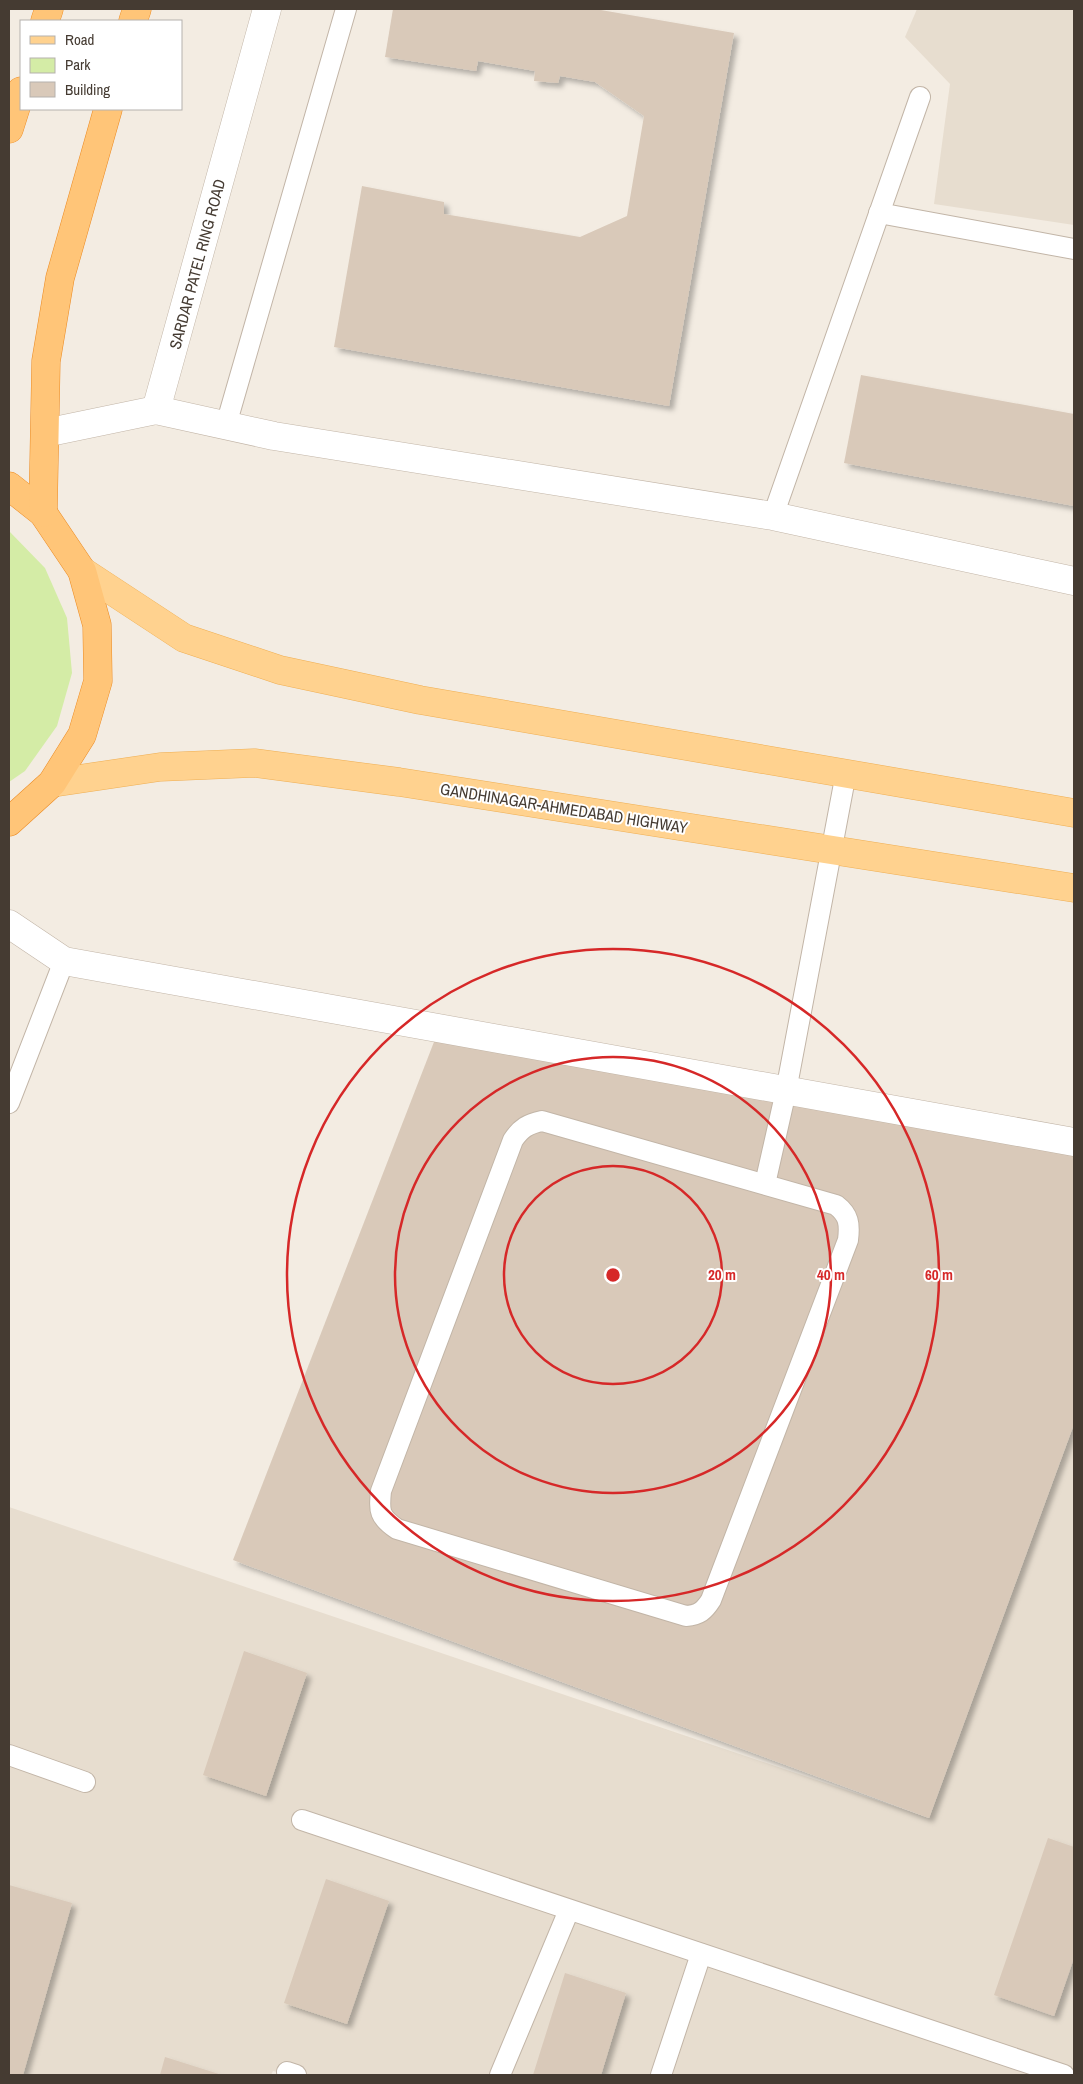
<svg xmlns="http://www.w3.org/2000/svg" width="1083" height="2084" viewBox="0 0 1083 2084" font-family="'Archivo Narrow',sans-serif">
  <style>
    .residential { fill: #e7ddcf }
    .green { fill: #d4eca6 }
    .building { fill: #d9c9b9; filter: url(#shadow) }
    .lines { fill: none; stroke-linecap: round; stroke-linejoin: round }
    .service-casing { stroke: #c2b5a7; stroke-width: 22 }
    .tertiary-casing { stroke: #c2b5a7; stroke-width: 29 }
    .primary-casing { stroke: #efaf54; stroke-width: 29 }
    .trunk-casing { stroke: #ec8b23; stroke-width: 29 }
    .service { stroke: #fff; stroke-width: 20 }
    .tertiary { stroke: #fff; stroke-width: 28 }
    .primary { stroke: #ffd28f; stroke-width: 28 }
    .trunk { stroke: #ffc578; stroke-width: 28 }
    .ring { fill: none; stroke: #d62828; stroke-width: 2.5 }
    .labels { text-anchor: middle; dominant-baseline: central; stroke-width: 4; stroke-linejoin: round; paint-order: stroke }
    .street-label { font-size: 16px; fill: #453b32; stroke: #fff }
    .centre { fill: #d62828; stroke: #fff; stroke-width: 2.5 }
    .ring-label { font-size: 15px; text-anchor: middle; font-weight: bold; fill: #d62828; stroke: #fff; stroke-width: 4; stroke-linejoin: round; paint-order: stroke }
  </style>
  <defs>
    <filter id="shadow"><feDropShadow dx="4.5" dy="4.5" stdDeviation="2.5" flood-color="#0004"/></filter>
  </defs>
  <rect width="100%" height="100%" fill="#f3ece2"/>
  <g class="residential">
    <polygon points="917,9 1074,9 1074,225 934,204 950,84 905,37"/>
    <polygon points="1074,1424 1074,2075 290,2075 273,2071 271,2075 9,2075 9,1507 929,1818"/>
  </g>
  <polygon class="green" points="9,531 45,568 67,618 72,673 57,726 25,771 9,782"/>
  <g class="building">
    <polygon points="393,9 595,9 734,33 669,406 334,347 362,186 444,202 444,214 580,237 627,216 644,116 595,82 560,76 558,83 534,81 535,71 478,61 476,71 385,57"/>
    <polygon points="861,375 1074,414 1074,506 844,463"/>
    <polygon points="439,1029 1074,1142 1074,1424 929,1818 233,1560"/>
    <polygon points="244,1651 307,1673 266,1796 203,1775"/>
    <polygon points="1048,1838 1074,1847 1074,1958 1054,2016 994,1995"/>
    <polygon points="326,1879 389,1901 347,2024 284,2003"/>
    <polygon points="9,1885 72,1903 23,2075 9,2075"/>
    <polygon points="565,1973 626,1993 601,2075 533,2075"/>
    <polygon points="165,2057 222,2075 160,2075"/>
  </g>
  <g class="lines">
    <g class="service-casing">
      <g id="service">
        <polyline points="879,213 1074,249"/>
        <polyline points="226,425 346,9"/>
        <polyline points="773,516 920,97"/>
        <polyline points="9,1103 64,961"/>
        <path d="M542,1121l294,84c13,10 14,19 12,35l-137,360c-7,11 -12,15 -25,16l-289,-87c-18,-12 -18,-18 -16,-38l132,-351c8,-12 15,-16 29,-19z"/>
        <polyline points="765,1184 786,1091 846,773"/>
        <polyline points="9,1755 85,1782"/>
        <polyline points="302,1820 1064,2075"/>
        <polyline points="287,2072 296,2075"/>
        <polyline points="500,2075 569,1910"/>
        <polyline points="661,2075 701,1954"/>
      </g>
    </g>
    <g class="tertiary-casing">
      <g id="tertiary">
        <polyline points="156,410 274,436 773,516 1074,581"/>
        <polyline points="45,433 156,410 267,9"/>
        <polyline points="9,924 64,961 1074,1142"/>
      </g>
    </g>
    <g class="primary-casing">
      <g id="primary">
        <polyline points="82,571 184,638 280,670 420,700 1074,813"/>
        <polyline points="52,783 160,767 254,763 399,782 1074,888"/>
      </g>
    </g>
    <g class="trunk-casing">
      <g id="trunk">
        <polyline points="45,21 49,9"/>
        <polyline points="133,21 137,9"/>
        <polyline points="9,129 21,91"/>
        <polyline points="9,486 43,513 82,571 97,625 98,681 82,735 52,783 9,822"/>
        <polyline points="43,513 46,361 60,278 108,109"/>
      </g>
    </g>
    <use href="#service" class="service"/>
    <use href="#tertiary" class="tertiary"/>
    <use href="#primary" class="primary"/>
    <use href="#trunk" class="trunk"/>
  </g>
  <g class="ring">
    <circle cx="613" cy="1275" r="109"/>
    <circle cx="613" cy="1275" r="218"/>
    <circle cx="613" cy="1275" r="326"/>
  </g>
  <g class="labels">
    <g class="street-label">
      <text transform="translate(197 264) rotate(-75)">SARDAR PATEL RING ROAD</text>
      <text transform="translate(564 808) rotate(9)">GANDHINAGAR-AHMEDABAD HIGHWAY</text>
    </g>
  </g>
  <circle cx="613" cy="1275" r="8" class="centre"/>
  <g class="ring-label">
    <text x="722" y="1280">20 m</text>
    <text x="831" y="1280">40 m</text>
    <text x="939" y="1280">60 m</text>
  </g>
  <rect width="1083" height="2084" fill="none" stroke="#453b32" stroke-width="20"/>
  <rect x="20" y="20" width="162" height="90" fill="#ffffff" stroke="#b5b1ad"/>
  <rect x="30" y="36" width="25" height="8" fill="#ffd28f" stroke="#b5b1ad"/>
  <text x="65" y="45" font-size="15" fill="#453b32">Road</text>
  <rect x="30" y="58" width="25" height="15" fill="#d4eca6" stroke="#b5b1ad"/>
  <text x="65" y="70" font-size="15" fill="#453b32">Park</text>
  <rect x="30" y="82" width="25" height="15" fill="#d9c9b9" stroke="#b5b1ad"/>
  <text x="65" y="95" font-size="15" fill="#453b32">Building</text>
</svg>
